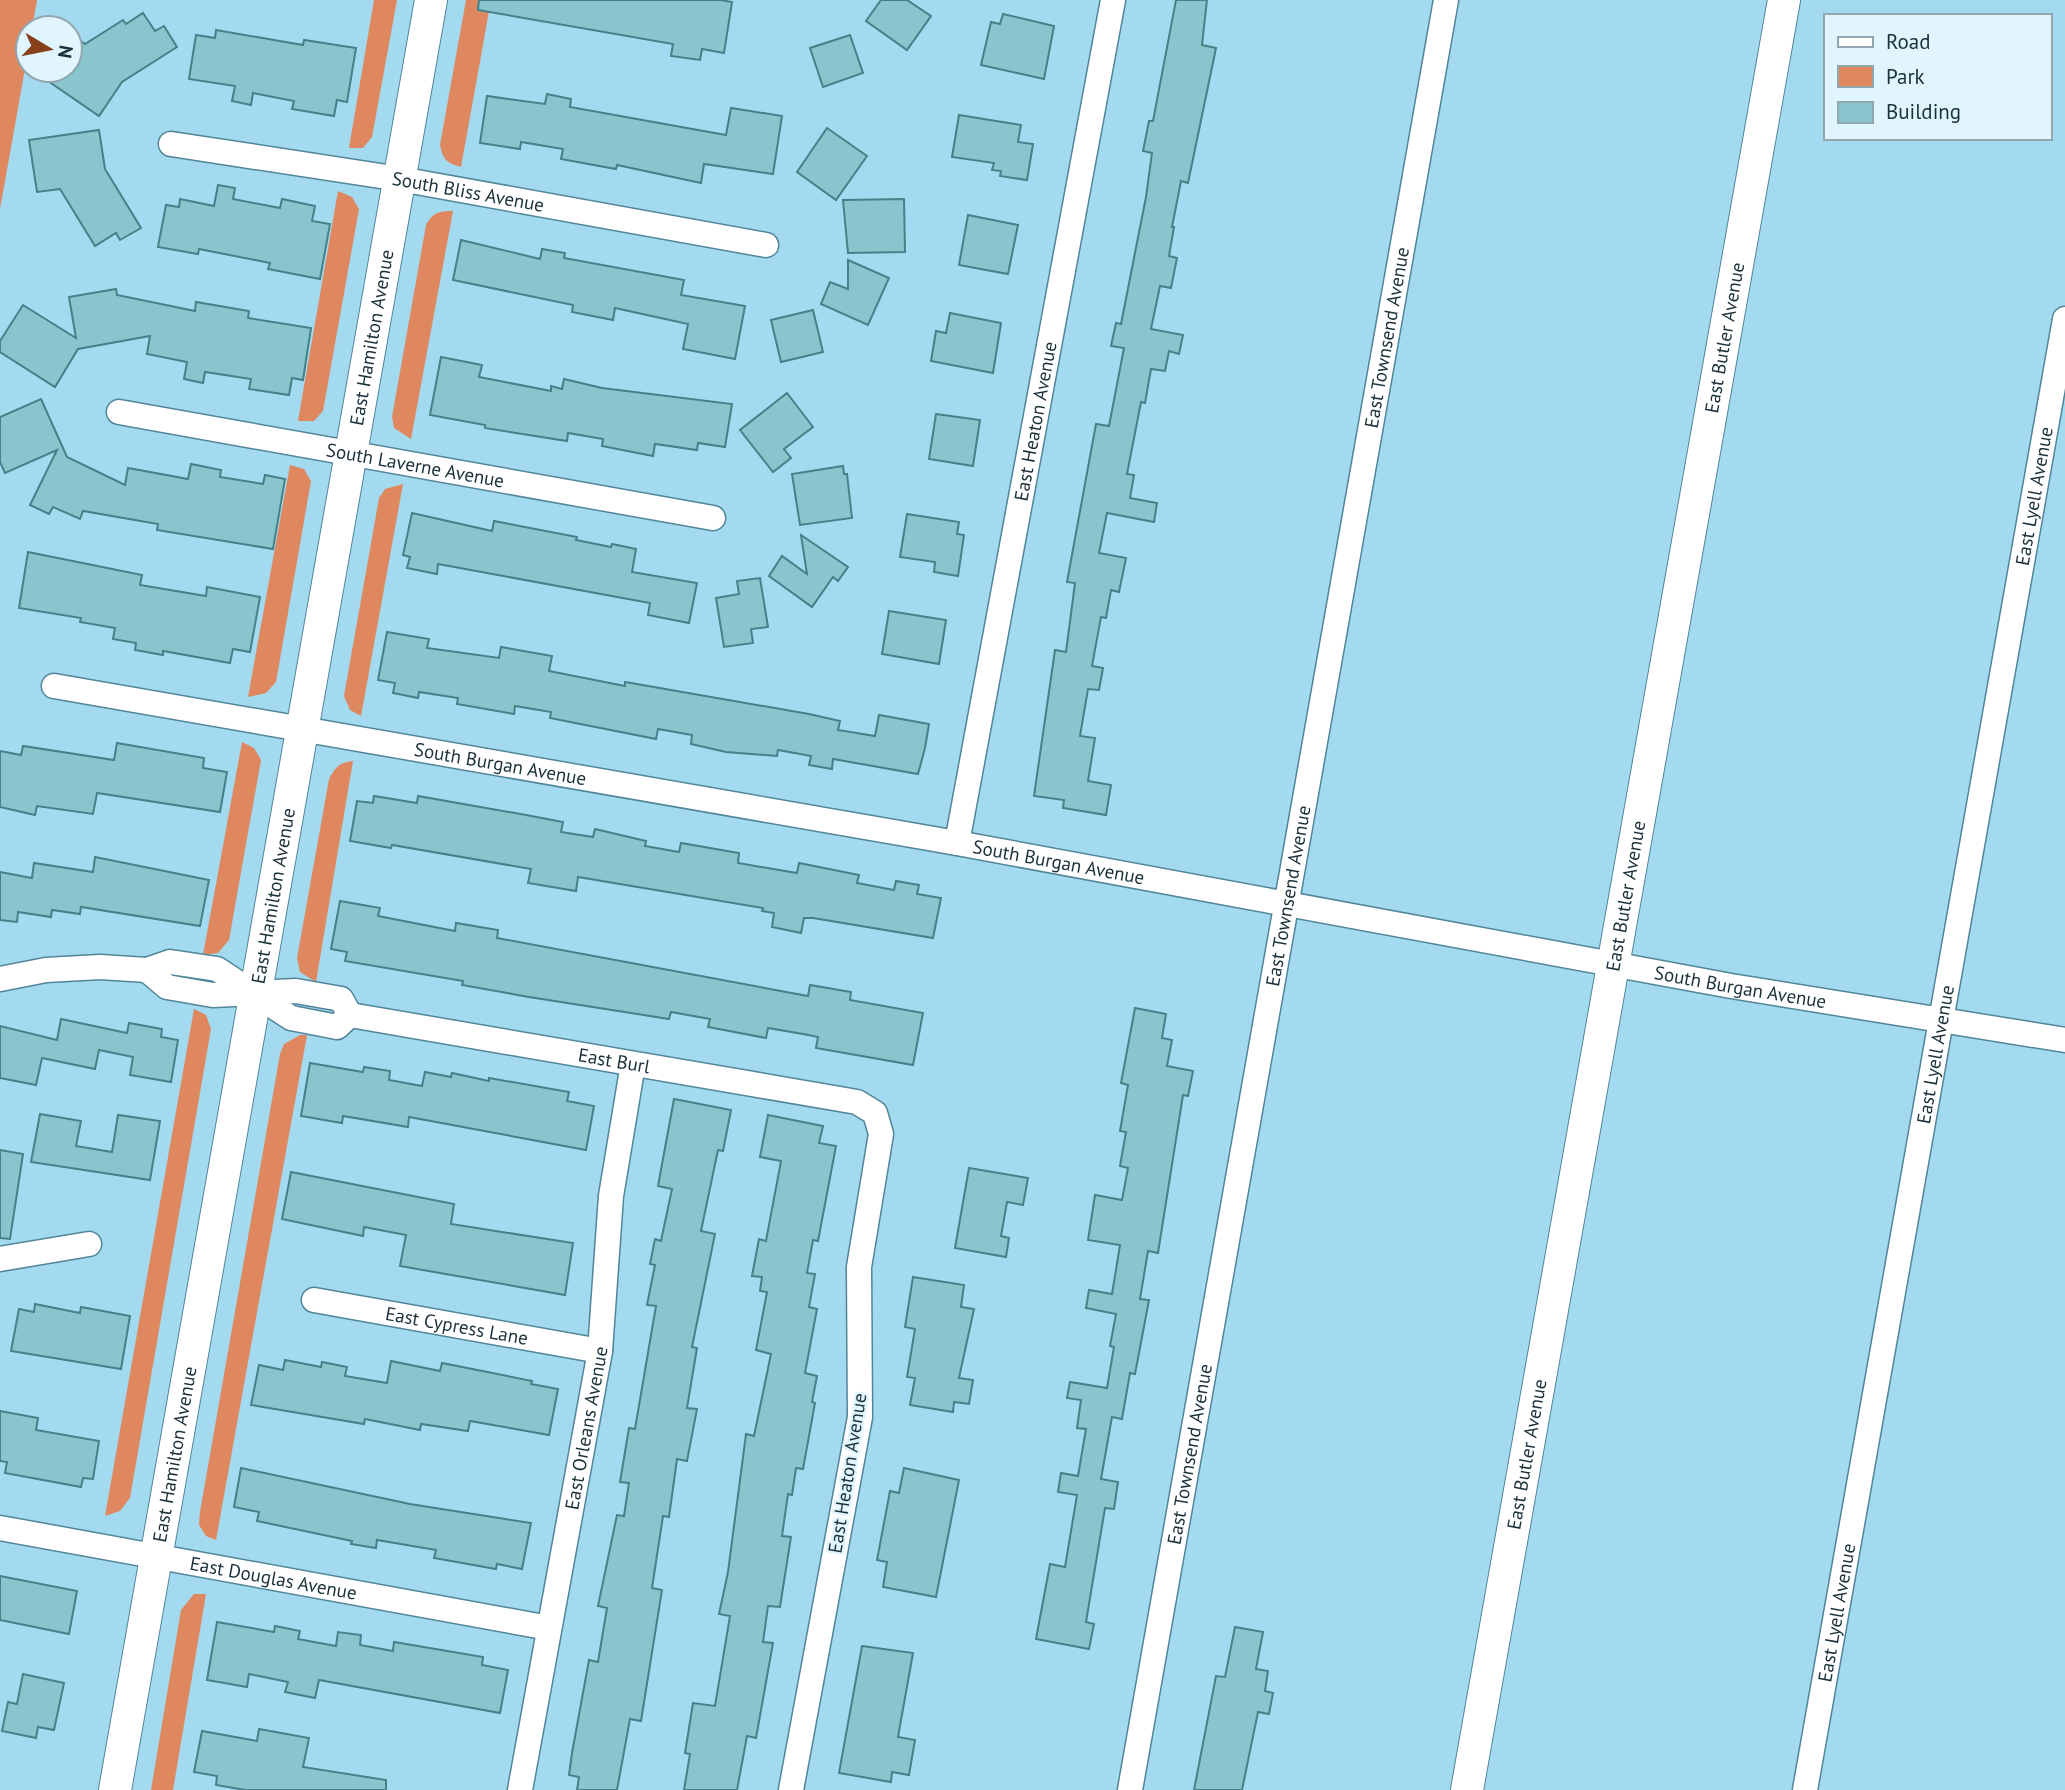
<svg xmlns="http://www.w3.org/2000/svg" width="2065" height="1790" viewBox="0 0 2065 1790" font-family="'PT Sans',sans-serif">
  <style>
    .green { fill: #df875e }
    .building { fill: #88c5cd; stroke: #458188; stroke-width: 2 }
    .lines { fill: none; stroke-linecap: round; stroke-linejoin: round }
    .minor-casing { stroke: #518599; stroke-width: 27 }
    .tertiary-casing { stroke: #518599; stroke-width: 34 }
    .minor { stroke: #fff; stroke-width: 24 }
    .tertiary { stroke: #fff; stroke-width: 32 }
    .labels { text-anchor: middle; dominant-baseline: central; stroke-width: 5; stroke-linejoin: round; paint-order: stroke }
    .street-label { font-size: 19px; fill: #1b313a; stroke: #e0f5fe }
  </style>
  <rect width="100%" height="100%" fill="#a4daf0"/>
  <g class="green">
    <polygon points="0,0 37,0 32,28 28,28 28,52 0,209"/>
    <polygon points="374,0 397,0 372,137 363,148 349,148"/>
    <path d="M466,0h25l-30,167c-14,-4 -18,-7 -21,-22z"/>
    <polygon points="338,191 352,197 359,209 323,411 314,421 298,421"/>
    <path d="M453,211l-42,228 -17,-11 -2,-11 34,-192c6,-12 13,-14 27,-14z"/>
    <polygon points="290,465 304,469 311,481 276,682 266,693 248,697"/>
    <polygon points="403,484 361,716 350,710 344,696 379,498 385,489"/>
    <polygon points="242,742 254,748 261,760 229,940 218,953 203,955"/>
    <path d="M353,761l-37,221 -16,-10 -3,-14 32,-179c6,-12 11,-17 24,-18z"/>
    <polygon points="194,1009 206,1015 211,1029 130,1498 120,1511 105,1516"/>
    <polygon points="300,1035 307,1035 216,1540 206,1536 199,1525 200,1512 280,1054 284,1044"/>
    <polygon points="194,1594 206,1594 173,1790 151,1790 181,1610"/>
  </g>
  <g class="building">
    <polygon points="479,0 720,0 732,2 724,53 702,49 700,60 671,56 673,44 478,10"/>
    <polygon points="881,0 907,0 931,16 907,50 866,21"/>
    <polygon points="1176,0 1207,0 1202,45 1216,48 1188,183 1181,181 1172,227 1174,227 1169,256 1177,258 1171,288 1160,286 1151,329 1183,335 1179,354 1169,351 1165,371 1151,369 1145,403 1141,402 1127,474 1134,475 1130,498 1157,503 1154,522 1107,513 1099,553 1126,558 1119,592 1111,590 1106,618 1101,617 1092,666 1103,668 1099,690 1088,689 1080,736 1095,738 1088,781 1111,785 1106,815 1063,808 1064,800 1034,796 1055,650 1066,652 1075,583 1067,582 1096,424 1109,426 1124,348 1111,346 1116,323 1121,324 1146,197 1152,153 1143,151 1149,121 1153,121"/>
    <polygon points="143,13 155,31 164,26 177,47 122,82 99,116 32,70 70,70 70,33 85,44 123,20 126,24"/>
    <polygon points="1003,14 1054,26 1044,79 981,65 991,22 1000,24"/>
    <polygon points="216,30 303,45 304,40 356,48 347,102 337,100 334,116 292,109 294,101 253,93 251,105 232,101 235,86 189,79 196,35 215,38"/>
    <polygon points="850,35 863,73 823,87 810,48"/>
    <polygon points="547,94 571,99 570,107 726,135 731,108 782,116 773,174 704,164 701,183 617,165 616,169 561,159 563,149 521,142 520,149 480,143 487,96 545,104"/>
    <polygon points="959,115 1021,125 1018,142 1033,144 1027,180 1000,176 1001,171 992,170 994,163 952,157"/>
    <polygon points="827,128 867,156 836,200 797,172"/>
    <polygon points="99,130 105,169 141,228 120,240 116,233 95,246 60,189 37,192 29,140"/>
    <polygon points="218,185 235,188 233,199 280,208 282,199 315,206 312,221 330,224 320,279 268,269 270,263 199,249 198,254 158,247 166,205 179,207 180,199 214,206"/>
    <polygon points="904,199 905,252 848,253 843,200"/>
    <polygon points="968,215 1018,225 1008,274 959,265"/>
    <polygon points="461,240 540,259 542,249 565,253 564,258 684,280 681,295 745,306 735,359 683,349 688,324 615,308 613,320 572,312 573,305 453,280"/>
    <polygon points="848,260 889,278 868,325 821,304 830,282 848,289"/>
    <polygon points="116,289 117,295 195,311 196,302 249,311 248,318 311,328 303,380 292,378 289,395 249,389 251,379 205,372 203,383 184,379 187,362 147,354 150,336 78,349 55,387 0,352 0,341 23,305 76,338 69,297"/>
    <polygon points="813,310 823,352 781,362 771,320"/>
    <polygon points="950,313 1001,323 993,373 931,361 936,331 946,333"/>
    <polygon points="441,357 482,365 479,377 551,391 551,386 562,389 564,379 602,388 732,404 725,447 698,443 697,450 655,444 653,456 602,446 603,439 568,433 567,441 485,428 485,425 430,415"/>
    <polygon points="787,393 813,427 784,449 791,458 773,472 740,430"/>
    <polygon points="41,399 67,457 125,485 128,468 188,479 191,464 221,470 220,477 263,484 265,475 285,479 273,549 157,530 158,524 83,511 80,519 53,507 49,514 30,505 57,450 5,473 0,462 0,417"/>
    <polygon points="936,414 980,420 973,466 929,459"/>
    <polygon points="843,466 844,474 847,474 852,518 800,525 792,474"/>
    <polygon points="412,513 492,531 494,521 577,537 576,540 611,547 612,544 636,549 632,572 697,583 689,623 648,615 650,603 438,564 437,574 407,568 410,557 403,555"/>
    <polygon points="907,514 959,522 957,534 964,535 958,576 934,572 935,562 900,557"/>
    <polygon points="801,535 848,567 838,581 833,577 812,607 769,576 782,556 807,574"/>
    <polygon points="28,552 142,575 140,585 206,596 207,587 260,597 250,652 233,649 230,663 163,651 163,655 135,650 136,643 113,639 115,628 80,622 81,618 19,608"/>
    <polygon points="760,578 768,627 751,629 753,643 724,647 716,598 739,594 737,581"/>
    <polygon points="889,611 946,620 939,664 882,654"/>
    <polygon points="387,632 429,639 427,648 499,658 501,647 552,656 549,671 625,686 625,682 809,714 840,721 838,730 875,736 879,715 929,724 925,748 918,774 833,759 832,769 809,765 811,756 778,750 777,756 726,752 691,744 692,735 658,729 656,739 550,718 551,712 515,706 514,714 457,704 458,698 419,692 418,698 393,693 395,683 378,680"/>
    <polygon points="117,743 204,758 203,768 227,772 220,812 97,793 93,814 37,806 35,815 0,807 0,751 21,755 23,746 114,760"/>
    <polygon points="374,796 417,803 418,796 526,815 563,822 561,832 593,837 595,829 646,841 645,846 679,852 681,843 739,853 738,863 797,873 799,863 859,875 857,883 894,890 896,881 919,885 917,894 941,898 933,938 813,918 804,918 801,933 772,927 774,913 762,911 763,908 578,877 576,891 528,883 531,869 392,845 391,848 350,841 357,801 373,803"/>
    <polygon points="95,857 209,880 200,926 81,907 80,914 52,910 51,917 18,912 17,922 0,920 0,872 32,878 34,863 93,872"/>
    <polygon points="340,901 380,908 378,916 455,931 456,923 498,930 497,938 808,996 810,985 851,992 850,1000 923,1013 913,1065 816,1048 818,1037 803,1034 768,1028 766,1038 708,1027 710,1019 671,1012 669,1019 529,997 462,985 463,981 345,961 347,952 331,949"/>
    <polygon points="1135,1008 1166,1014 1162,1038 1172,1040 1167,1066 1193,1071 1188,1096 1183,1095 1158,1253 1148,1251 1140,1299 1149,1300 1135,1374 1130,1373 1122,1419 1112,1417 1101,1479 1118,1482 1114,1509 1105,1508 1086,1622 1094,1624 1089,1649 1036,1639 1050,1564 1065,1567 1077,1495 1058,1492 1061,1473 1078,1476 1086,1429 1077,1428 1081,1400 1067,1398 1070,1382 1107,1388 1114,1347 1110,1346 1116,1314 1086,1308 1089,1290 1112,1294 1120,1245 1088,1240 1095,1195 1122,1200 1128,1168 1120,1166 1126,1132 1120,1131 1128,1085 1121,1083"/>
    <polygon points="61,1019 127,1033 129,1023 162,1029 161,1037 178,1040 171,1082 130,1075 133,1057 99,1050 95,1069 42,1058 36,1085 0,1078 0,1026 57,1040"/>
    <polygon points="310,1063 363,1072 364,1067 390,1071 389,1080 422,1086 425,1072 451,1077 452,1073 489,1081 489,1078 569,1092 567,1101 594,1106 586,1150 409,1117 408,1127 343,1116 342,1123 301,1116"/>
    <polygon points="674,1099 731,1110 723,1151 718,1150 701,1231 715,1234 692,1347 697,1348 687,1408 697,1409 687,1461 677,1459 669,1517 663,1516 652,1588 662,1590 641,1721 630,1719 617,1790 577,1790 579,1777 569,1775 572,1753 589,1660 598,1662 607,1608 598,1606 617,1515 624,1516 629,1483 620,1482 629,1428 635,1429 656,1306 647,1305 655,1265 650,1264 655,1239 661,1241 672,1189 658,1186"/>
    <polygon points="40,1114 81,1121 76,1146 112,1152 118,1115 160,1121 150,1180 31,1162"/>
    <polygon points="768,1115 823,1126 819,1143 836,1146 818,1241 813,1240 807,1273 815,1274 809,1307 817,1309 805,1373 817,1376 812,1402 815,1403 803,1469 796,1468 792,1495 788,1494 782,1536 791,1537 780,1607 768,1606 763,1642 773,1643 756,1738 747,1736 737,1790 684,1790 690,1754 685,1753 693,1703 715,1706 730,1616 719,1614 728,1572 746,1434 754,1436 771,1354 756,1350 767,1292 760,1291 762,1277 752,1276 759,1239 766,1241 781,1161 760,1157"/>
    <polygon points="0,1150 23,1154 10,1239 0,1238"/>
    <polygon points="969,1168 1028,1178 1023,1205 1007,1202 1001,1236 1009,1238 1006,1257 955,1248"/>
    <polygon points="291,1172 454,1204 451,1224 573,1243 565,1295 400,1266 406,1235 364,1227 363,1236 282,1219"/>
    <polygon points="913,1277 964,1285 961,1307 974,1309 959,1378 973,1380 969,1404 954,1402 953,1412 910,1405 915,1378 907,1377 915,1329 905,1327"/>
    <polygon points="35,1304 80,1313 81,1307 130,1316 121,1369 11,1351 19,1309 34,1312"/>
    <polygon points="285,1360 321,1367 322,1362 347,1367 345,1376 387,1383 391,1361 440,1371 442,1363 532,1381 531,1384 558,1389 549,1435 470,1421 468,1431 421,1424 420,1430 365,1419 364,1424 251,1405 259,1365 283,1370"/>
    <polygon points="0,1411 38,1418 36,1430 99,1441 93,1479 83,1478 81,1487 5,1473 7,1462 0,1461"/>
    <polygon points="241,1468 410,1504 531,1523 522,1569 497,1564 496,1569 434,1558 436,1550 377,1540 376,1548 351,1544 352,1541 257,1521 259,1512 234,1507"/>
    <polygon points="904,1468 959,1480 936,1597 883,1587 887,1562 877,1560 890,1491 899,1493"/>
    <polygon points="0,1576 77,1591 69,1634 0,1620"/>
    <polygon points="217,1622 274,1632 275,1626 300,1631 298,1639 336,1646 338,1632 361,1635 360,1645 393,1651 394,1642 483,1657 482,1665 508,1670 500,1713 319,1680 315,1698 285,1692 288,1682 249,1674 247,1687 207,1680"/>
    <polygon points="1235,1627 1263,1632 1256,1669 1268,1671 1265,1691 1273,1693 1269,1714 1258,1712 1242,1790 1194,1790 1216,1676 1225,1677"/>
    <polygon points="862,1646 913,1653 898,1737 915,1740 909,1775 892,1772 891,1782 839,1773"/>
    <polygon points="23,1674 64,1683 54,1730 38,1727 36,1738 2,1731 8,1702 17,1704"/>
    <polygon points="259,1729 309,1738 303,1767 386,1780 386,1790 245,1790 216,1785 217,1776 194,1772 202,1731 257,1741"/>
  </g>
  <g class="lines">
    <g class="minor-casing">
      <g id="minor">
        <path id="s1" d="M171,144l229,35 366,66"/>
        <path id="s2" d="M119,412l594,106"/>
        <path id="s3" d="M54,686l903,157 774,143 334,54"/>
        <path id="s4" d="M957,843l156,-843"/>
        <polyline points="147,970 167,987 213,995 296,991 341,999 350,1015"/>
        <polyline points="0,979 46,970 100,967 147,970 170,962 217,969 291,1018 337,1027 350,1015"/>
        <path id="s5" d="M350,1015l507,87 18,11 6,21 -22,133 1,150 -69,373"/>
        <polyline points="0,1259 89,1244"/>
        <path id="s6" d="M314,1300l286,51"/>
        <path id="s7" d="M0,1528l549,100"/>
        <path id="s8" d="M520,1790l80,-439 11,-155 22,-132"/>
        <path id="s9" d="M1130,1790l316,-1790"/>
        <path id="s10" d="M1805,1790l260,-1471"/>
      </g>
    </g>
    <g class="tertiary-casing">
      <g id="tertiary">
        <path id="s11" d="M115,1790l316,-1790"/>
        <path id="s12" d="M1467,1790l317,-1790"/>
      </g>
    </g>
    <use href="#minor" class="minor"/>
    <use href="#tertiary" class="tertiary"/>
  </g>
  <g class="labels">
    <g class="street-label">
      <text stroke="none"><textPath href="#s1" startOffset="301">South Bliss Avenue</textPath></text>
      <text stroke="none"><textPath href="#s11" startOffset="1475">East Hamilton Avenue</textPath></text>
      <text stroke="none"><textPath href="#s9" startOffset="1475">East Townsend Avenue</textPath></text>
      <text stroke="none"><textPath href="#s12" startOffset="1475">East Butler Avenue</textPath></text>
      <text stroke="none"><textPath href="#s4" startOffset="429">East Heaton Avenue</textPath></text>
      <text stroke="none"><textPath href="#s2" startOffset="301">South Laverne Avenue</textPath></text>
      <text stroke="none"><textPath href="#s10" startOffset="1314">East Lyell Avenue</textPath></text>
      <text stroke="none"><textPath href="#s3" startOffset="453">South Burgan Avenue</textPath></text>
      <text stroke="none"><textPath href="#s3" startOffset="1020">South Burgan Avenue</textPath></text>
      <text stroke="none"><textPath href="#s11" startOffset="908">East Hamilton Avenue</textPath></text>
      <text stroke="none"><textPath href="#s9" startOffset="908">East Townsend Avenue</textPath></text>
      <text stroke="none"><textPath href="#s12" startOffset="908">East Butler Avenue</textPath></text>
      <text stroke="none"><textPath href="#s3" startOffset="1713">South Burgan Avenue</textPath></text>
      <text stroke="none"><textPath href="#s10" startOffset="747">East Lyell Avenue</textPath></text>
      <text stroke="none"><textPath href="#s5" startOffset="268">East Burl</textPath></text>
      <text stroke="none"><textPath href="#s6" startOffset="145">East Cypress Lane</textPath></text>
      <text stroke="none"><textPath href="#s8" startOffset="368">East Orleans Avenue</textPath></text>
      <text stroke="none"><textPath href="#s11" startOffset="341">East Hamilton Avenue</textPath></text>
      <text stroke="none"><textPath href="#s9" startOffset="341">East Townsend Avenue</textPath></text>
      <text stroke="none"><textPath href="#s12" startOffset="341">East Butler Avenue</textPath></text>
      <text transform="translate(847 1473) rotate(-81)">East Heaton Avenue</text>
      <text stroke="none"><textPath href="#s7" startOffset="278">East Douglas Avenue</textPath></text>
      <text stroke="none"><textPath href="#s10" startOffset="180">East Lyell Avenue</textPath></text>
    </g>
  </g>
  <rect x="1824" y="14" width="228" height="126" fill="#e0f5fe" stroke="#91a7b0" stroke-width="2"/>
  <rect x="1838" y="37" width="35" height="10" fill="#ffffff" stroke="#91a7b0" stroke-width="2"/>
  <text x="1886" y="49" font-size="21" fill="#1b313a">Road</text>
  <rect x="1838" y="66" width="35" height="21" fill="#df875e" stroke="#91a7b0" stroke-width="2"/>
  <text x="1886" y="84" font-size="21" fill="#1b313a">Park</text>
  <rect x="1838" y="102" width="35" height="21" fill="#88c5cd" stroke="#91a7b0" stroke-width="2"/>
  <text x="1886" y="119" font-size="21" fill="#1b313a">Building</text>
  <g transform="translate(49 49) rotate(100)"><circle r="33" fill="#e0f5fe" stroke="#91a7b0" stroke-width="2"/>
  <path d="M0-5L12 26L0 18L-12 26Z" fill="#87401c"/>
  <text y="-10" font-size="19" font-weight="bold" text-anchor="middle" fill="#1b313a">N</text>
  </g>
</svg>
